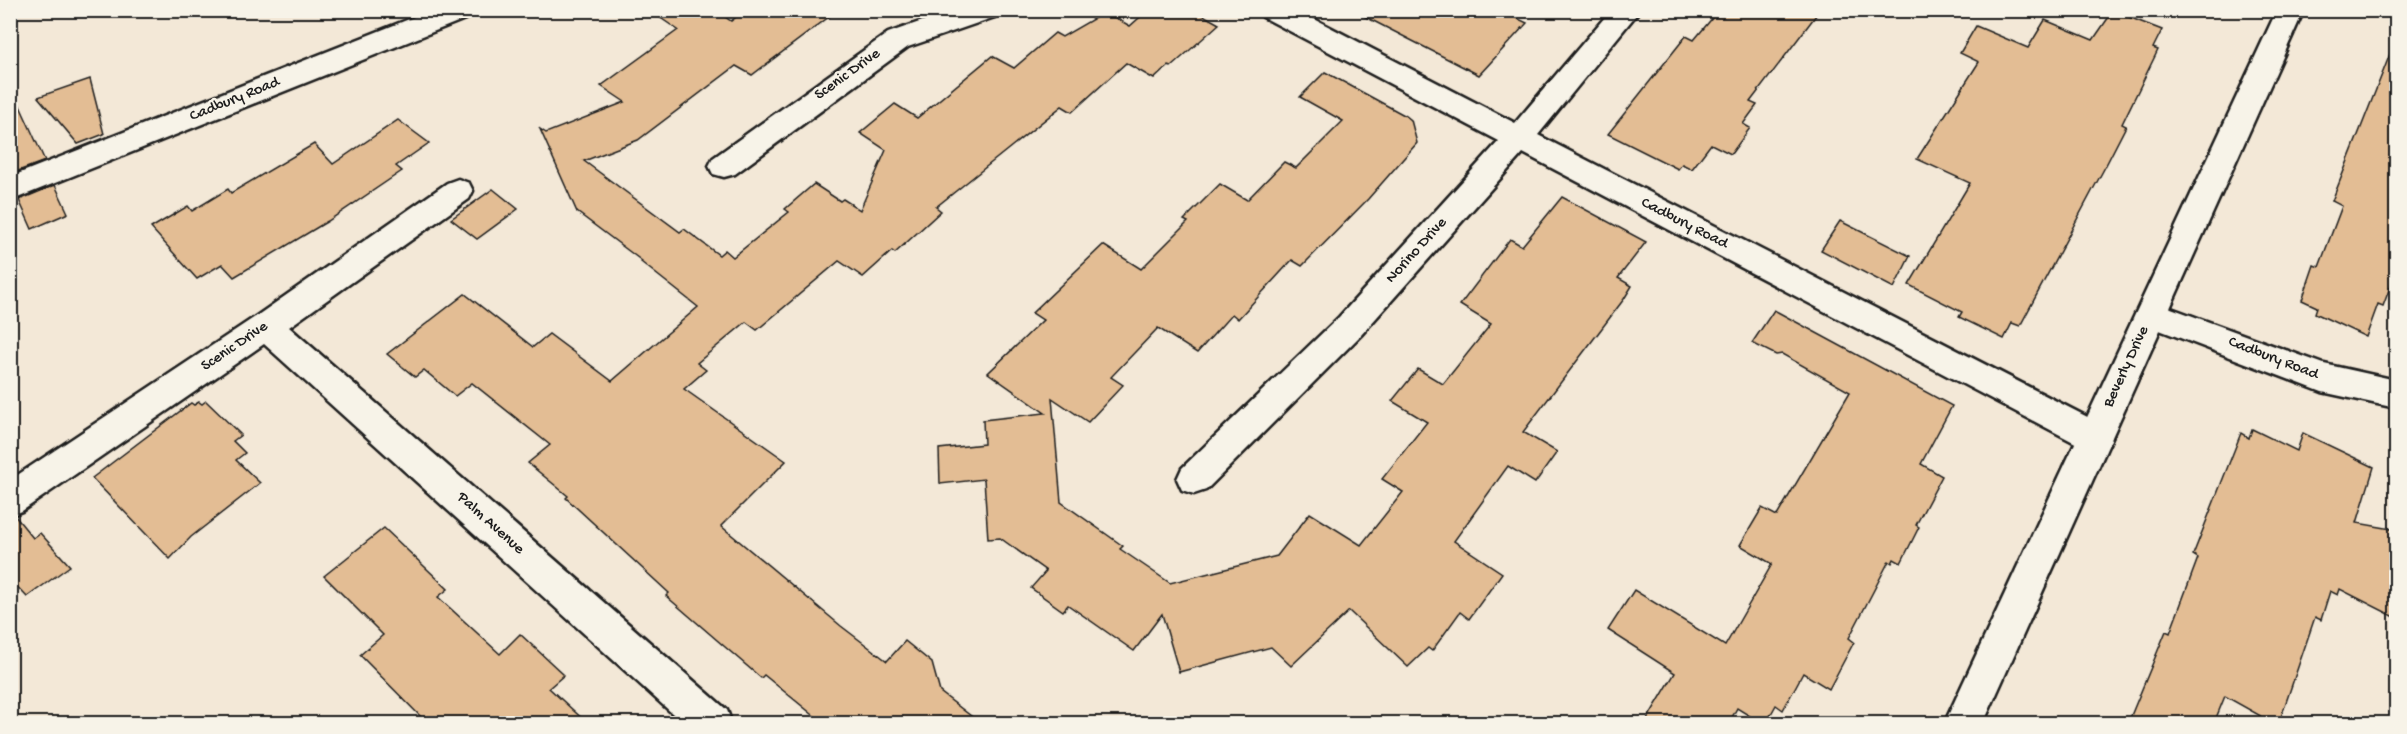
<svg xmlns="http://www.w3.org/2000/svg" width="2407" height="734" viewBox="0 0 2407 734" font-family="'Gochi Hand',sans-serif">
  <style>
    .building { fill: #e3bd94; stroke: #1c1c1c; stroke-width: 1.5 }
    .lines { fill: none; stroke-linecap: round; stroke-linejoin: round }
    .street-casing { stroke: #1c1c1c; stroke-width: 5 }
    .secondary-casing { stroke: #1c1c1c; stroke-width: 5 }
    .street { fill: #f7f3e8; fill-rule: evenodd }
    .secondary { fill: #f7f3e8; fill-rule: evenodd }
    .labels { text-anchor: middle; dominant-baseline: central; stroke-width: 5; stroke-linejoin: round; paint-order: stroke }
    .street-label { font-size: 16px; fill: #1c1c1c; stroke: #f7f3e8 }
  </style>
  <rect width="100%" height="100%" fill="#f3e8d7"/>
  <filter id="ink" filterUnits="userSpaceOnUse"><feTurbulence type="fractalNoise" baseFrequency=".0167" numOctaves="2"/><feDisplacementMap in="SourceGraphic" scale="12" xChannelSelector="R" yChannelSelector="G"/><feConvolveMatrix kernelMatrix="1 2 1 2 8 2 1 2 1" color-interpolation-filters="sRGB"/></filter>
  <g filter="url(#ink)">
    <g class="building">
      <polygon points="649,10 715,10 731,21 745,10 838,10 752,75 736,66 638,140 584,161 680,232 684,229 719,255 725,250 733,257 789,212 785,209 814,184 840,201 843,199 860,210 886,150 860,133 895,104 917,118 992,56 1014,68 1055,33 1062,37 1105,12 1130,26 1148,10 1194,10 1219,24 1171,67 1168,66 1154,79 1126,63 1072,112 1062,106 936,207 941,211 895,253 892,251 863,277 839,261 757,330 746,322 697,363 706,370 684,389 786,461 721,526 841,626 887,661 905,641 932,663 940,692 980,723 823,723 764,675 761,678 666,596 669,593 566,498 568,496 528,463 550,445 472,383 455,396 424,370 415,377 387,354 465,294 533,347 549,334 612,381 698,307 641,262 642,261 577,212 540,129 546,133 625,102 601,86 678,30"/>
      <polygon points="1352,10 1500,10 1527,23 1479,75"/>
      <polygon points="1719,10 1820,10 1750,102 1757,105 1743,124 1750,128 1731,154 1711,144 1692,169 1682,164 1678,169 1608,134 1686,36 1694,40"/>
      <polygon points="2113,11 2162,30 2153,48 2158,50 2122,124 2126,126 2105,167 2020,326 2012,323 2004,339 1959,317 1962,312 1909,285 1970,183 1917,159 1979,62 1960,53 1976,26 2028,48 2045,20 2093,40"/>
      <polygon points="2394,44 2397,44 2397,269 2383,306 2378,304 2366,337 2315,313 2317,307 2302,300 2314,265 2319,267 2342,206 2332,201"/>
      <polygon points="1325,72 1406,116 1411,120 1417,143 1368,199 1302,266 1292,260 1238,319 1232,314 1197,353 1158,328 1111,377 1123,385 1088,422 1052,398 1061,502 1123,546 1120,549 1170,583 1277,556 1310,513 1361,545 1403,492 1382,479 1427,422 1392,401 1418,369 1443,384 1491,324 1460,305 1510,239 1522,246 1562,197 1646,242 1618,278 1632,286 1624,299 1523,432 1557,452 1535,483 1508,466 1454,541 1502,573 1469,619 1460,612 1432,651 1428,648 1408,667 1349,611 1291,666 1271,647 1179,672 1162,614 1134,651 1068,605 1063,611 1031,588 1046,571 1000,538 988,539 984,479 940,484 939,449 984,444 983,420 1045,413 988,373 1043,320 1032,313 1103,245 1141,269 1188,222 1184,220 1220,184 1247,200 1284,162 1296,168 1343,121 1300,97"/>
      <polygon points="90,79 104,134 78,144 38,97"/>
      <polygon points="10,84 45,161 10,174"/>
      <polygon points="398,120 429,143 396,166 402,171 328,221 234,277 222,264 197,279 151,228 188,206 192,211 228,189 231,193 314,144 333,164"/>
      <polygon points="55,185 68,213 32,229 19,200"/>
      <polygon points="493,189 518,209 477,239 451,219"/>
      <polygon points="1840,221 1910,256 1894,288 1821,250"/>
      <polygon points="1774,310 1952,406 1921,464 1942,476 1916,525 1919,527 1901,563 1894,559 1892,563 1889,561 1849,638 1854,642 1829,689 1803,673 1783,710 1776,705 1766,723 1761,723 1737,708 1729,723 1645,723 1675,673 1608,630 1634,590 1725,646 1772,564 1740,545 1762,508 1777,516 1850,392 1782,354 1776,355 1752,343"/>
      <polygon points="206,401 241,435 233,441 245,453 236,460 260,483 191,537 170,559 92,478 191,403 194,405 199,402 202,404"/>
      <polygon points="2252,429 2297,451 2303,433 2374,467 2357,523 2397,530 2397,618 2340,589 2338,595 2330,591 2321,620 2315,617 2279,723 2273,723 2225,696 2214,723 2128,723 2166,631 2170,633 2198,558 2193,555 2241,433 2249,438"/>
      <polygon points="15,516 33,538 40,533 70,566 27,597 10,579 10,518"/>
      <polygon points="384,528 448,589 438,597 500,654 520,634 564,675 549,688 587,723 427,723 360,655 383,635 324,576"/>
    </g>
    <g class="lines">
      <g class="street-casing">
        <g id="street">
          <polygon points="432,10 473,10 470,17 10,201 10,177"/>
          <polygon points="954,10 998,10 995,17 908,47 735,174 724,177 713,174 709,166 713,158 888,33"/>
          <polygon points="1260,10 1297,10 1515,123 1611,10 1640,10 1538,135 2107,427 2112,437 2107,447 2095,452 2083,447 1523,153 1361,335 1206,490 1194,494 1182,490 1177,479 1182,468 1339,317 1499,141 1263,17"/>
          <polygon points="458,179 469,183 473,191 469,199 289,327 727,710 732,724 684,724 264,344 22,511 10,516 10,480 255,317 447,183"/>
          <polygon points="2152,301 2324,364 2396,380 2396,408 2322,392 2141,323 2136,314 2141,305"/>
        </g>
      </g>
      <g class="secondary-casing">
        <polygon id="secondary" points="2277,10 2304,10 1983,724 1944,724"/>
      </g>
      <use href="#street" class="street"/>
      <use href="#secondary" class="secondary"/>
    </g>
  </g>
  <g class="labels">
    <g class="street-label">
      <text transform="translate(848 75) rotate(-36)">Scenic Drive</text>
      <text transform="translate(235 100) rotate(-22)">Cadbury Road</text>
      <text transform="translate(1684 224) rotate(27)">Cadbury Road</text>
      <text transform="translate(1417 251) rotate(-48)">Norino Drive</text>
      <text transform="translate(235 347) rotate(-34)">Scenic Drive</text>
      <text transform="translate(2273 359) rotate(21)">Cadbury Road</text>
      <text transform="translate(2127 367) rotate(-65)">Beverly Drive</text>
      <text transform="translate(490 524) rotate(42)">Palm Avenue</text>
    </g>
  </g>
  <rect width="2407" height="734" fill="none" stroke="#f7f3e8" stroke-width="36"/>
  <rect x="18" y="18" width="2371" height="698" fill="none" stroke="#1c1c1c" stroke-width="2" filter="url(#ink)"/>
</svg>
